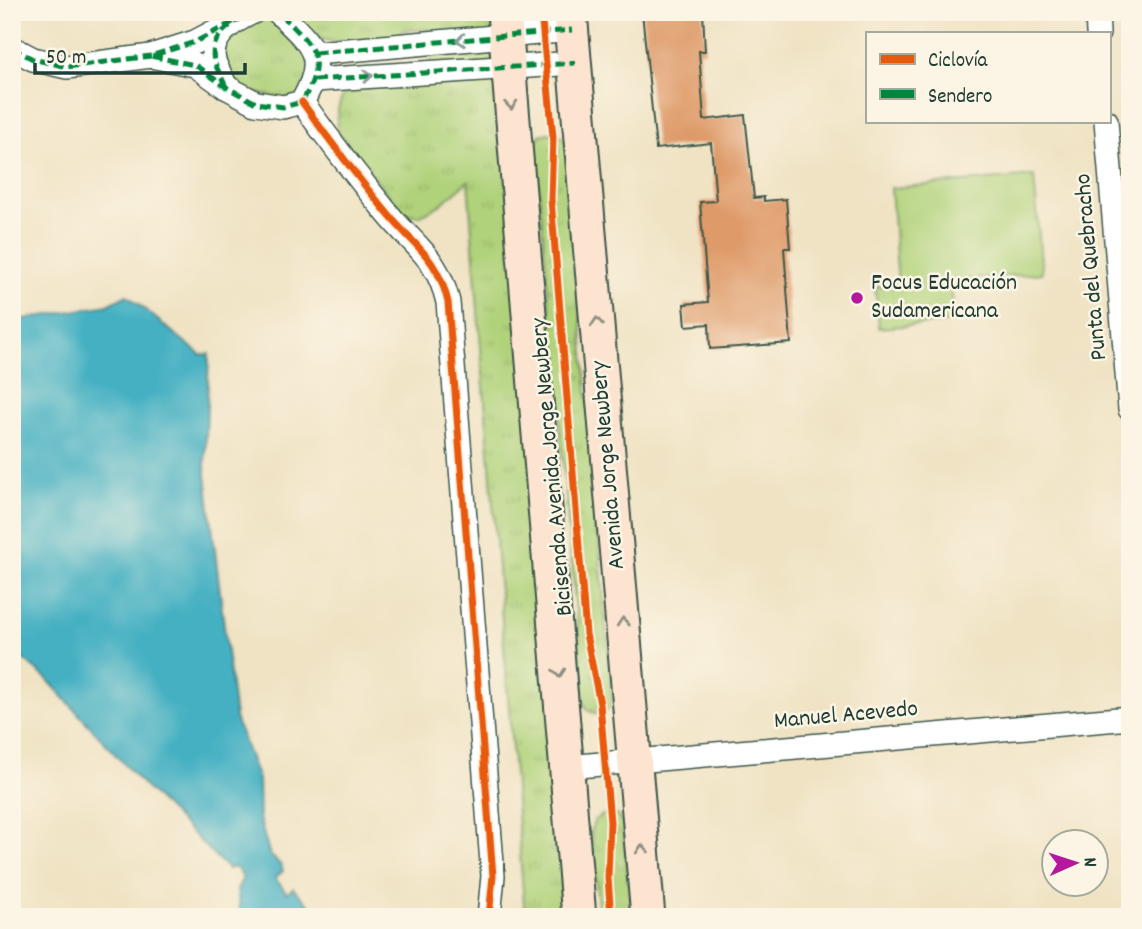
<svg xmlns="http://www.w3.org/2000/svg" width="1142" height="929" viewBox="0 0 1142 929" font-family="Dekko,sans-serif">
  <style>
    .grass { fill: url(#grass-tufts); stroke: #688857; stroke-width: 2 }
    .pitch { fill: #b0d27a; stroke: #688857; stroke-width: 2 }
    .water { fill: #44b0c2; stroke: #32767b; stroke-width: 2 }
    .building { fill: #de9a68 }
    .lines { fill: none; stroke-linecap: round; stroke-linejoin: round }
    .street-casing { stroke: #3e564a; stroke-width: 26 }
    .secondary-casing { stroke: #3e564a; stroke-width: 37 }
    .street { stroke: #fff; stroke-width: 23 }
    .secondary { stroke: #fde4d0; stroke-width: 33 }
    .quiet { stroke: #00873e; stroke-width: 5; stroke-dasharray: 10 5; stroke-linecap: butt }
    .cycleway-casing { stroke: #fcf5e5; stroke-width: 11 }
    .cycleway { stroke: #e8590c; stroke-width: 7 }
    .oneway { stroke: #8f9e9a }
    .oneway2 { stroke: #8e9082 }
    .poi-dot { fill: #b5179e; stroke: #fcf5e5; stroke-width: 2.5 }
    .labels { text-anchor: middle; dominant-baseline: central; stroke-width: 5; stroke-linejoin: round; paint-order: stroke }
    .street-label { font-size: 24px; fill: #1f3d34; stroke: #fcf5e5 }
    .poi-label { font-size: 24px; fill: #1f3d34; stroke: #fcf5e5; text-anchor: start }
  </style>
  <defs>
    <pattern id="grass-tufts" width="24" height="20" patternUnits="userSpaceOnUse" patternTransform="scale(1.75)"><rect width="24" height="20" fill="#b0d27a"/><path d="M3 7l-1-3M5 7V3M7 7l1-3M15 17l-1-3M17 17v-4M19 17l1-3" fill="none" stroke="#97b56a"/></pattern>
  </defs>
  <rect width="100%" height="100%" fill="#fcf5e5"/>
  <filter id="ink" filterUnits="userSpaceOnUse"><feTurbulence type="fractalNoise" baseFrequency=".0143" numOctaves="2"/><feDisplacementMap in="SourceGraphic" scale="14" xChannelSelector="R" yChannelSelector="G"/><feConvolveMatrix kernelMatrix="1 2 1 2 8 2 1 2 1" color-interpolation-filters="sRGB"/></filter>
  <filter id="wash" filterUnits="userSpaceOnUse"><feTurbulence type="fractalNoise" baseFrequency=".00686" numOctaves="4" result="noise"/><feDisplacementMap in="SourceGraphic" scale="28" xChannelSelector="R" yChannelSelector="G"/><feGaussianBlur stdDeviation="1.57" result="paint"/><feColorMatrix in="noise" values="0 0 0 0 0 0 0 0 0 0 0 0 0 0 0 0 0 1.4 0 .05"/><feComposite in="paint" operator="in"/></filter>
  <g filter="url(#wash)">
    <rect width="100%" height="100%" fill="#f0e3c4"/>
    <g class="grass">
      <polygon points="253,12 278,12 315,53 302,102 226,87 216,40"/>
      <path d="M297,12h207l75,905h-54l-57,-736 -28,24 -21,11 -16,-3 -66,-82c0,-15 0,-32 12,-42l83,-7 -4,-53 -27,2v6c-21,1 -72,11 -88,-2 -8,-5 -12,-15 -16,-23z"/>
      <polygon points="554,132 565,139 568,157 612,701 607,710 597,714 587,710 584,701 535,144 540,135"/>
      <polygon points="605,814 617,815 623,824 631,917 599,917 591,830 595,820"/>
    </g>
    <polygon class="pitch" points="1034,176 1042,273 951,281 954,322 879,328 875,287 898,285 891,188"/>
    <polygon class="water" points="127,295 201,355 209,354 205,466 235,718 258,779 259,818 270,855 281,865 283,871 275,878 287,893 293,888 321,917 241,917 237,890 243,877 235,867 228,869 144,786 47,679 12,650 12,321 108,305"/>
    <g id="blocks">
      <polygon class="building" points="642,12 703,12 705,51 699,51 704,120 745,115 754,198 764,197 764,201 786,199 790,248 784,248 791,343 710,349 709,324 686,326 684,304 708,302 700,202 716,201 711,143 656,149"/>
    </g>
  </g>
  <g filter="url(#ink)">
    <use href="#blocks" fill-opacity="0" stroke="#3e564a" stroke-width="2"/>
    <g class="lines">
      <g class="street-casing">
        <g id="street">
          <polyline points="1097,12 1098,33"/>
          <path d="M233,22l-38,20 -44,14 44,9 31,22 30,16 27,4 19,-5c27,-46 10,-57 -24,-90"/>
          <polyline points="12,48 33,59 67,67 151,56"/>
          <polyline points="315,53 572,30"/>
          <polyline points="315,80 575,63"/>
          <path d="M226,87c-4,-9 -9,-18 -12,-26 -6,-25 20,-40 39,-49"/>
          <path d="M302,102c27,38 56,76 86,112 27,33 49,42 60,88l45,574 -4,41"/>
          <polyline points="1106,121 1130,409"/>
          <polyline points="567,767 1130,718"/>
        </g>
      </g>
      <g class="secondary-casing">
        <g id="secondary">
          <polyline points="504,12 579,917"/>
          <polyline points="570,12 648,917"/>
        </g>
      </g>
      <use href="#street" class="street"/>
      <use href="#secondary" class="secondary"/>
      <g class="quiet">
        <path d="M233,22l-38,20 -44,14 44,9 31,22 30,16 27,4 19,-5c27,-46 10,-57 -24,-90"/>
        <polyline points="12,48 33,59 67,67 151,56"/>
        <polyline points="315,53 572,30"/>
        <polyline points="315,80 575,63"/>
        <path d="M226,87c-4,-9 -9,-18 -12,-26 -6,-25 20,-40 39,-49"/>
      </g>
      <g class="cycleway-casing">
        <g id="cycleway">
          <polyline points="541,12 553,137 551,199 586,634 600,704 610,822 608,878 611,917"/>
          <path d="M302,102c27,38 56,76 86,112 27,33 49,42 60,88l45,574 -4,41"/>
        </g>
      </g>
      <use href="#cycleway" class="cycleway"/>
    </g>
    <defs><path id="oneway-chevron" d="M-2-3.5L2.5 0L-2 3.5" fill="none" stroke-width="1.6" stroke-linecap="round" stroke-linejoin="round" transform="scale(1.75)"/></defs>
    <g class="oneway">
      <use href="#oneway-chevron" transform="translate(461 40) rotate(175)"/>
      <use href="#oneway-chevron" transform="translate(368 76) rotate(-4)"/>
    </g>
    <g class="oneway2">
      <use href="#oneway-chevron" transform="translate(511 105) rotate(85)"/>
      <use href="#oneway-chevron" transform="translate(597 322) rotate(-95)"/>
      <use href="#oneway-chevron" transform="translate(623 622) rotate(-95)"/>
      <use href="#oneway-chevron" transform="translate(559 673) rotate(85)"/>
      <use href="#oneway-chevron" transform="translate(642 849) rotate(-95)"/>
    </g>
  </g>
  <circle class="poi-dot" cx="857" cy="298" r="7"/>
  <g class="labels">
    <g class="street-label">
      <text transform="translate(1092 267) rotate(-95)">Punta del Quebracho</text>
      <text transform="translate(609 465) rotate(-95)">Avenida Jorge Newbery</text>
      <text transform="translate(553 467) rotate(-95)">Bicisenda Avenida Jorge Newbery</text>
      <text transform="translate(846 716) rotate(-5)">Manuel Acevedo</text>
    </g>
    <g class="poi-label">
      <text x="871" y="284">Focus Educación<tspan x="871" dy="28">Sudamericana</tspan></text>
    </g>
  </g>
  <rect width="1142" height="929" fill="none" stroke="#fcf5e5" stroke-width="42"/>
  <rect x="866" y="32" width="245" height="91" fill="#fcf5e5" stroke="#a4ab9e" stroke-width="2"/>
  <rect x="880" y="54" width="35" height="10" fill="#e8590c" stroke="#a4ab9e" stroke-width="2"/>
  <text x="928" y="66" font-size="21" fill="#1f3d34">Ciclovía</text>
  <rect x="880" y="89" width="35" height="10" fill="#00873e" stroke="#a4ab9e" stroke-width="2"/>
  <text x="928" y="102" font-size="21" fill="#1f3d34">Sendero</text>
  <g transform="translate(1075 863) rotate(87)"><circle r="33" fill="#fcf5e5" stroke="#a4ab9e" stroke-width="2"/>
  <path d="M0-5L12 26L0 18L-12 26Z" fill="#b5179e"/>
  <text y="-10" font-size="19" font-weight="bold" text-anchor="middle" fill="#1f3d34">N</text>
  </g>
  <path d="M35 63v10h210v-10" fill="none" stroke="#1f3d34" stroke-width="3.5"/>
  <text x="46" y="63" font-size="21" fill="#1f3d34" stroke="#fcf5e5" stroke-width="5" paint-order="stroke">50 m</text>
</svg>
